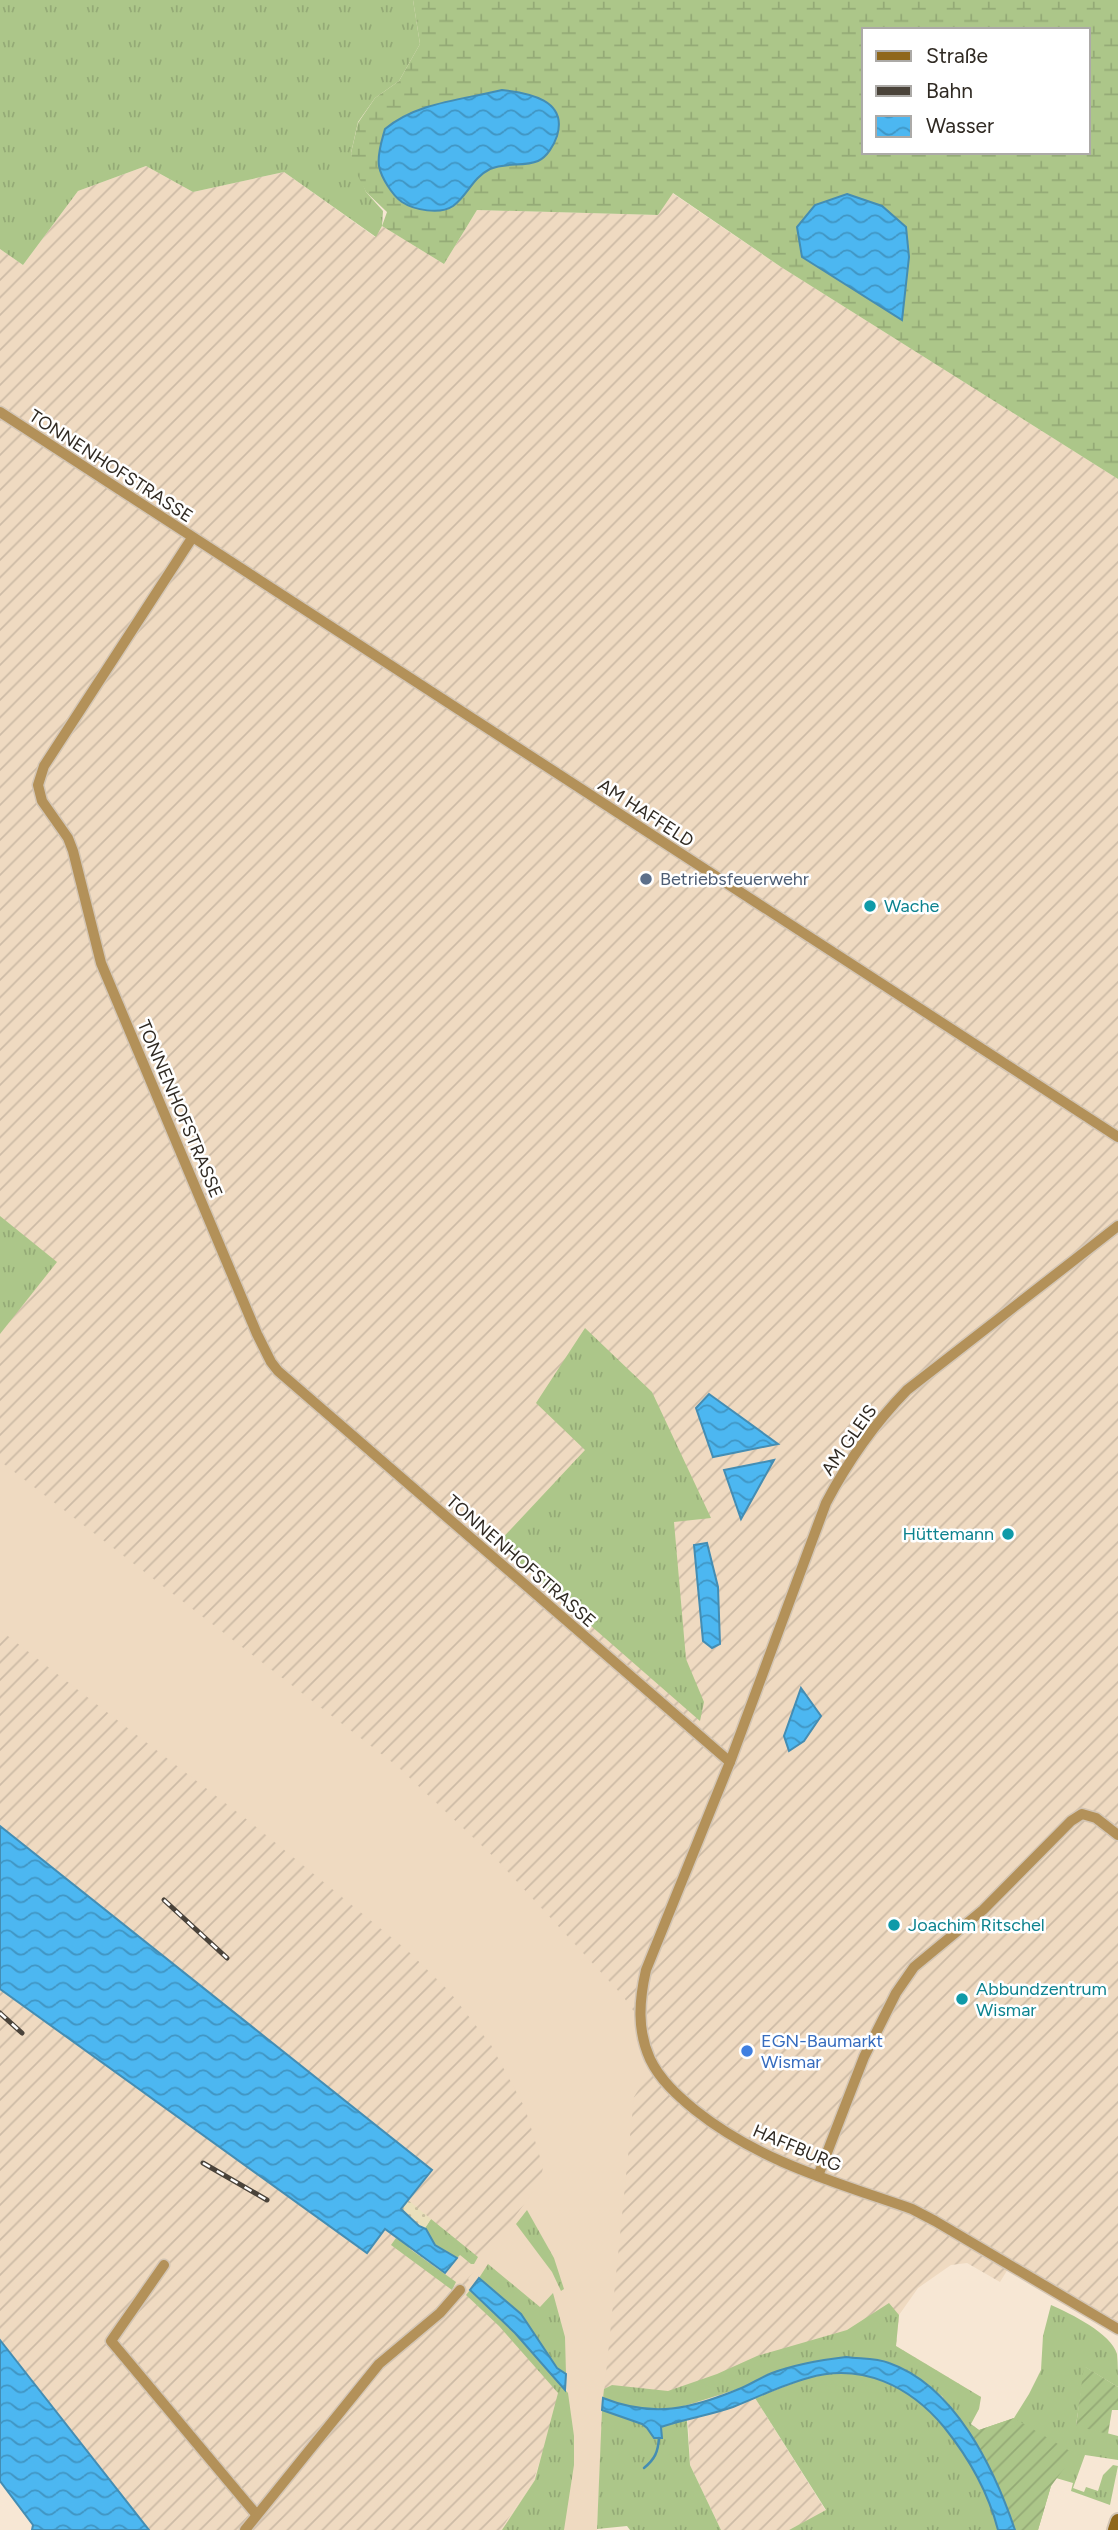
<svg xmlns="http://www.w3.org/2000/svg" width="1118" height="2530" viewBox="0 0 1118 2530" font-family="Figtree,sans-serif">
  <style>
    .industrial { fill: url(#industrial-furrows) }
    .built { fill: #efdac1 }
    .grass { fill: url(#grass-tufts) }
    .wetland { fill: url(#wetland-marsh); fill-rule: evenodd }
    .sand { fill: url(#sand-dots) }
    .garden { fill: url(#garden-furrows) }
    .water { fill: url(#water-waves); stroke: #448db3; stroke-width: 2 }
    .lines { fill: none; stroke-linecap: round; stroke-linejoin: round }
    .stream { stroke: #448db3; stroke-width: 2.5 }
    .street-casing { stroke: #d3c5b4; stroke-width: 13 }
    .secondary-casing { stroke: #d3c5b4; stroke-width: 18 }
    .street { stroke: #b39159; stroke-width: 10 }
    .secondary { stroke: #8f671b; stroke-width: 14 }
    .rail-casing { stroke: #4a433a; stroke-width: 5 }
    .rail { stroke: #fff; stroke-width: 2.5; stroke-dasharray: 8; stroke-linecap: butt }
    .service-dot { fill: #5c6f8a; stroke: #fff; stroke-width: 2.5 }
    .culture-dot { fill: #0f9aa8; stroke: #fff; stroke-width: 2.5 }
    .shop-dot { fill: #3f7fe0; stroke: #fff; stroke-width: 2.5 }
    .labels { text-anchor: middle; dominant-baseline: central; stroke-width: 5; stroke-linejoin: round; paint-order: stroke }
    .street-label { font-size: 18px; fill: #302a23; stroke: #fff }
    .service-label { font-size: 18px; fill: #4e5e75; stroke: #fff; text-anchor: start }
    .culture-label { font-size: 18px; fill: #0d838f; stroke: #fff; text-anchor: start }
    .shop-label { font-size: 18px; fill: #366cbe; stroke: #fff; text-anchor: start }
  </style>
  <defs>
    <pattern id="industrial-furrows" width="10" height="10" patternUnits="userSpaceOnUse" patternTransform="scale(1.75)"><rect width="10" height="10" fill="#efdac1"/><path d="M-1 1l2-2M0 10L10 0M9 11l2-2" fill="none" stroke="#cdbba6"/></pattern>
    <pattern id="grass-tufts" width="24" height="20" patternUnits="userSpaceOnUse" patternTransform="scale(1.75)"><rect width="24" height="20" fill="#acc689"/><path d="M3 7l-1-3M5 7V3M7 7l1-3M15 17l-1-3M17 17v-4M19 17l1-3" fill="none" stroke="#94aa76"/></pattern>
    <pattern id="wetland-marsh" width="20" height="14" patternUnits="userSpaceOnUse" patternTransform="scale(1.75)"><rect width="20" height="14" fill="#acc689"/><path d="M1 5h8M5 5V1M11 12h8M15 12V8" fill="none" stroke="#94aa76"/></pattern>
    <pattern id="sand-dots" width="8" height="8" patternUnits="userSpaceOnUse" patternTransform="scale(1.75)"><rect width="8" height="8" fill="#eae0bb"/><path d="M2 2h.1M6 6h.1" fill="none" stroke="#c9c0a0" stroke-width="1.8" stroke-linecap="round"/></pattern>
    <pattern id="garden-furrows" width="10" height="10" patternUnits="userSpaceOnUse" patternTransform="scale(1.75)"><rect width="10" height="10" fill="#acc689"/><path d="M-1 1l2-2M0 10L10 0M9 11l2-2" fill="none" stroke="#94aa76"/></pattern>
    <pattern id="water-waves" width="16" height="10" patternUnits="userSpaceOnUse" patternTransform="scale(1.75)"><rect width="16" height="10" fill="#4cb7f1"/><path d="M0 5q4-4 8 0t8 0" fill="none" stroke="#4095c3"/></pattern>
  </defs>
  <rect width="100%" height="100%" fill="#f7e7d4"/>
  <g class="industrial">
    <polygon points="146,166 193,192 284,172 375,237 382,226 444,264 477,210 658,215 672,193 781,267 1118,479 1118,2329 1011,2264 1000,2282 967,2263 951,2265 918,2288 899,2315 896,2346 981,2397 979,2409 962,2437 862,2367 731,2401 636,2415 566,2383 534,2479 501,2530 149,2530 0,2343 0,1986 367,2253 432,2171 0,1826 0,249 23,265 78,191"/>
    <polygon points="755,2398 826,2511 789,2530 721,2530 690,2465 688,2420 711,2414"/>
  </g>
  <polygon class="built" points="0,1461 397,1766 496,1859 622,1995 640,2020 654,2065 634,2097 603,2403 597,2530 501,2530 534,2479 565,2390 566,2382 512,2318 468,2279 540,2183 543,2167 525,2108 491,2045 449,1991 408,1951 250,1822 0,1630"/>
  <g class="grass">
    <polygon points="0,0 413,0 420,44 399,81 375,98 358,122 351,153 366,192 383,211 382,226 376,237 284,172 193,192 146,166 78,191 23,265 0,249"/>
    <polygon points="0,1216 57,1262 0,1334"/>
    <polygon points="585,1328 652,1392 711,1518 674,1522 686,1659 704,1702 700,1721 497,1544 585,1450 536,1403"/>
    <polygon points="527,2210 554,2258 564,2289 561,2291 552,2272 516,2224"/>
    <polygon points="431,2219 478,2257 474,2264 471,2264 460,2255 457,2258 435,2245 425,2228"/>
    <polygon points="396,2238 406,2243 410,2249 456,2282 452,2290 391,2245"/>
    <polygon points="488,2264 540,2307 553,2293 565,2337 566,2374 557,2368 521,2314 479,2278"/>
    <polygon points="470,2290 515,2333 568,2393 574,2436 574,2465 564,2530 502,2530 535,2480 558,2393 499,2326 466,2295"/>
    <path d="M889,2303l10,12 -3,31 85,51 -2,12 -8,15 8,6 35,-12 15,-24 12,-24 2,-34 8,-31c20,9 60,28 66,49 1,10 1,23 1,33l-33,-20 -9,58 42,11v24l-33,-5 -12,33 11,4 2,-5 12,4 5,-16 10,-10 5,1 -8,39 -39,-14 2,-8 -17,-5 -5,8 -13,44h-23l-12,-34 -14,-31 -47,-69 -62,-36 -34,-3 -56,10 -21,7 -28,14 -63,20 -37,2 -38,-12 1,-9 8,-4 56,6 49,-17 40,-18 90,-26z"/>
    <path d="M840,2372c13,1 26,2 38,5 60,20 106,95 120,153h-209l37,-20 -71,-112 52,-20z"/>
    <polygon points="602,2410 642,2424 652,2433 661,2430 661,2427 687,2420 690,2465 721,2530 630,2530 627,2526 597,2529"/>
  </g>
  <path class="wetland" d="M413,0h705v479l-337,-212 -108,-74 -15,22 -181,-5 -33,54 -62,-38 5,-14 -21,-20 -11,-22 -4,-17 7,-30 17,-25 24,-17 21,-37zM864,30h224v122h-224z"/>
  <polygon class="sand" points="408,2200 431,2219 425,2228 419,2226 401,2209"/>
  <g class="garden">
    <polygon points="1084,2366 1118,2387 1118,2410 1112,2410 1108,2434 1076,2426"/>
    <path d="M1014,2418l61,36 -24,32 -13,44h-23c-12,-36 -28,-67 -49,-99l5,-6 8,5z"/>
  </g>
  <g class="water">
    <path d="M502,90c27,3 66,10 55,46 -3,9 -10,21 -19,25 -14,6 -33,1 -48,8 -18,9 -22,26 -37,37 -13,9 -39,4 -51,-4 -10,-7 -21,-25 -23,-36 -2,-12 3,-26 6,-37 33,-27 77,-29 117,-39z"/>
    <polygon points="847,194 882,206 906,227 909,257 902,320 802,257 797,227 815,205"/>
    <polygon points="709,1394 778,1444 713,1457 696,1408"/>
    <polygon points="774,1460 741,1519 724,1470"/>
    <polygon points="707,1543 718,1587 720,1644 712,1648 703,1641 694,1545"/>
    <polygon points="801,1688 821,1716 804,1741 789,1751 784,1736"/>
    <polygon points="0,1826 432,2170 401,2209 419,2226 426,2229 435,2245 457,2258 445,2273 385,2229 367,2253 0,1989"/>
    <polygon points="479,2278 521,2314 557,2368 566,2374 565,2390 515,2333 470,2290"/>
    <polygon points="0,2341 0,2340 149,2530 32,2530 33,2525 0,2481"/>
    <path d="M846,2357c14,2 30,1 43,6 66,23 105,105 126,167h-17c-10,-39 -29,-72 -54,-103 -34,-41 -83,-65 -136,-49 -26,7 -50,19 -75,29 -23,8 -48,12 -72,20l1,11h-8l-7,-10 -5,-4 -40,-14 1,-12c50,20 88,11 136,-9 11,-4 22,-12 33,-16 24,-9 49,-13 74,-16z"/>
  </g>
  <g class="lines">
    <path class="stream" d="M644,2468c11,-9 14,-16 15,-30"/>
    <g class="street-casing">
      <g id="street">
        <polyline points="0,412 1118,1137"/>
        <polyline points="192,538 44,766 38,785 42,801 68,838 73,851 101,963 257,1334 271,1362 278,1371 730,1762"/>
        <path d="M1118,1226l-211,164c-33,34 -59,71 -81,113l-96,259 -84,208c-7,31 -9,60 4,89 10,21 28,37 45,51 65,52 140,72 217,99l23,12 183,108"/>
        <polyline points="818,2176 864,2057 896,1993 914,1967 983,1910 1071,1821 1082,1814 1096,1818 1118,1835"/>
        <polyline points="164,2265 111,2341 256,2514"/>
        <polyline points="245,2530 379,2364 440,2313 460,2290"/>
      </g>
    </g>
    <g class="secondary-casing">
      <polyline id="secondary" points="1115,2530 1118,2521"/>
    </g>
    <use href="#street" class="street"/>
    <use href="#secondary" class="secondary"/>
    <g class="rail-casing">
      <g id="rail">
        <polyline points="164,1900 227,1958"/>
        <polyline points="0,2013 22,2033"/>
        <polyline points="203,2163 267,2200"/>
      </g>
    </g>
    <use href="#rail" class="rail"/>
  </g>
  <circle class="service-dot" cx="646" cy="879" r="7"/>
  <g class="culture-dot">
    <circle cx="870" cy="906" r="7"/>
    <circle cx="1008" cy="1534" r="7"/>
    <circle cx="894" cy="1925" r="7"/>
    <circle cx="962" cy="1999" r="7"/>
  </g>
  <circle class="shop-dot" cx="747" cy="2051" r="7"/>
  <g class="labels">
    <g class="street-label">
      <text transform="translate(111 466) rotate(33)">TONNENHOFSTRASSE</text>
      <text transform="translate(646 813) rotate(33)">AM HAFFELD</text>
      <text transform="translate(180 1109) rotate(67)">TONNENHOFSTRASSE</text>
      <text transform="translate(849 1440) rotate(-55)">AM GLEIS</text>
      <text transform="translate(521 1561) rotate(41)">TONNENHOFSTRASSE</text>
      <text transform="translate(797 2148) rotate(23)">HAFFBURG</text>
    </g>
    <g class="service-label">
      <text x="660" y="879">Betriebsfeuerwehr</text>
    </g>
    <g class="culture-label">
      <text x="884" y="906">Wache</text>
      <text x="994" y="1534" text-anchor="end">Hüttemann</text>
      <text x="908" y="1925">Joachim Ritschel</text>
      <text x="976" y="1989">Abbundzentrum<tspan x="976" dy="21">Wismar</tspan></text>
    </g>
    <g class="shop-label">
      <text x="761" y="2041">EGN-Baumarkt<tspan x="761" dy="21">Wismar</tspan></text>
    </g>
  </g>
  <rect x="862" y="28" width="228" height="126" fill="#ffffff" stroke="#acaaa7" stroke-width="2"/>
  <rect x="876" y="51" width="35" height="10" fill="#8f671b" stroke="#acaaa7" stroke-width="2"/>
  <text x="926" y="63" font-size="21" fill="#302a23">Straße</text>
  <rect x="876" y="86" width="35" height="10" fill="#4a433a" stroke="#acaaa7" stroke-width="2"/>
  <text x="926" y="98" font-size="21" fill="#302a23">Bahn</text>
  <rect x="876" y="116" width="35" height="21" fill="url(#water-waves)" stroke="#acaaa7" stroke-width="2"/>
  <text x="926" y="133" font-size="21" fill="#302a23">Wasser</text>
</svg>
